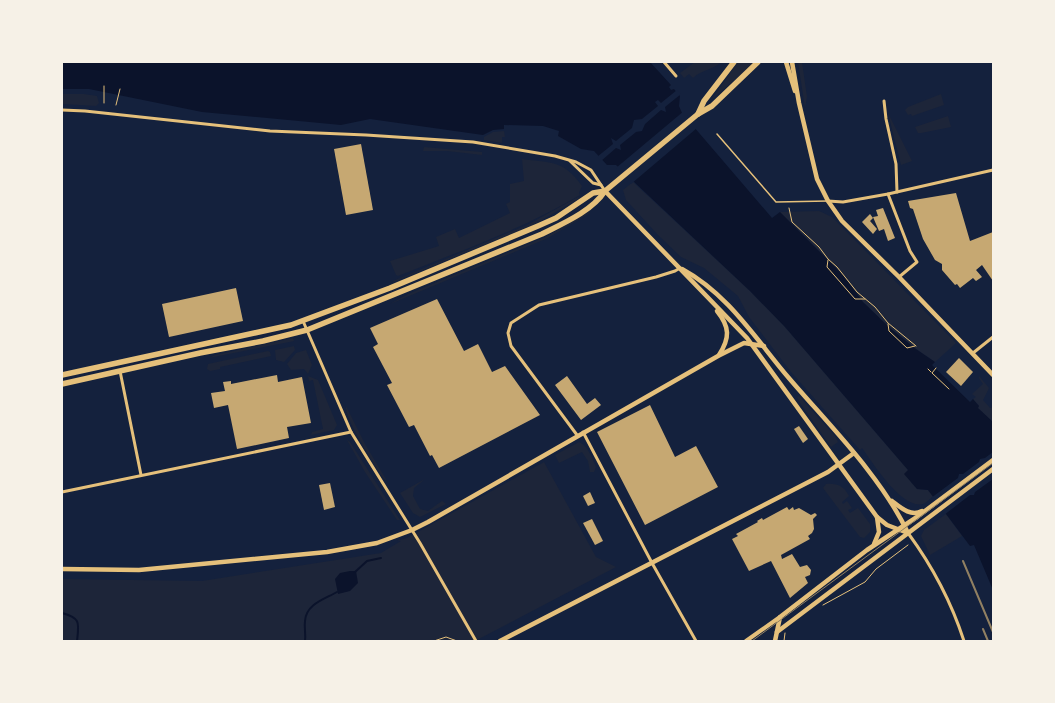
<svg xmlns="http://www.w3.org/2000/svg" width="1055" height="703" viewBox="0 0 1055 703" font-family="Rubik,sans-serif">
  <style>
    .green { fill: #1d2539 }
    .water { fill: #0b132b }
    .pier { fill: #14213d }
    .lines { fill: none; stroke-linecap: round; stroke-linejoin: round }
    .stream { stroke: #0b132b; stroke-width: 2 }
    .building { fill: #c6a872 }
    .path { stroke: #e5c07b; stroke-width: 1 }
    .service { stroke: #e5c07b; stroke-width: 1.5 }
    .minor { stroke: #e5c07b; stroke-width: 3 }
    .tertiary { stroke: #e5c07b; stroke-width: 4 }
    .secondary { stroke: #e5c07b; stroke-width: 4.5 }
    .trunk { stroke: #e5c07b; stroke-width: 5.5 }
    .tram { stroke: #918062; stroke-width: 1 }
    .rail { stroke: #918062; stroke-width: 2 }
  </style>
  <rect width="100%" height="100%" fill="#14213d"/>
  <g class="green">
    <path d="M695,62h26c-8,8 -20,8 -28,16l-4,-4 -5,4 -4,-5z"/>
    <polygon points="738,62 755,62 708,103 712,99"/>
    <polygon points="798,62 802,62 807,97 805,108"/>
    <polygon points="62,94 84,94 97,96 99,103 96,106 62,104"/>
    <polygon points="941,94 944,105 912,116 911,114 908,115 905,110 908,107"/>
    <polygon points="888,113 912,161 901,165"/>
    <polygon points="948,116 951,127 921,133 918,133 915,127"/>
    <polygon points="504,131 505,137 502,137 502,143 484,140 484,137 493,132"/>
    <polygon points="424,147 482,152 482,155 447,151 423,151"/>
    <path d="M522,159c29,4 42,1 60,27l-3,7 1,2c-57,34 -120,56 -182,81l-2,-1 -6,-14 49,-15 -3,-9 19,-8 4,9 51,-25 -4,-9 4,-2v-18l14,-3z"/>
    <path d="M633,182l117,109 35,36 123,143 3,12 6,7 11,1 5,6c-3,3 -7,7 -10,8 -22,5 -50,-41 -61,-56l-2,2 -69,-78 -42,-55 -11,-21 -34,-28 -23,-11 -23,-22 -32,-35 -3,-10z"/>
    <polygon points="578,197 580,198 537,223 394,282 393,281 527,225"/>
    <polygon points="819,211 832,217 956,343 935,362 916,349 890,328 863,302 844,276 780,212"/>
    <polygon points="589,212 590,213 548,238 390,304 408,294 545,237"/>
    <polygon points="293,338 294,341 209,358 215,355"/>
    <polygon points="294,346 295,350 284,362 276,360 275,350"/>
    <polygon points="306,350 312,365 308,374 304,369 291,370 287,364 296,353"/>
    <polygon points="268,351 270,352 271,356 220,367 220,369 210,371 207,369 208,364"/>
    <polygon points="308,376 318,380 337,425 334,430 311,435 312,432 323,429 313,380 309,381"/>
    <polygon points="979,376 989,388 983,400 990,408 993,407 993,422 977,408 979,406 973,399 976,397 972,394 983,384 979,378"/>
    <polygon points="799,396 835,436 838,442 831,447 800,403 797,397"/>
    <path d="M346,406l19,38 22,37 -4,-3c-8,-12 -39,-60 -37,-72z"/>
    <polygon points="347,440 350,442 400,520 397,520 365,472"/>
    <path d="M579,442c9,4 13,16 17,25l-2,5h-4l-2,-11 -6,-9 -23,11 -4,-8z"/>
    <polygon points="544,462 596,557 616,567 475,641 62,641 62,579 202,581 381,553 401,541 397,541 407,538"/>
    <polygon points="425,479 414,488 413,496 420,509 428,511 442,501 446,504 420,517 413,513 400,493"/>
    <path d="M826,484c11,-1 18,2 23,12l-7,6 1,2 4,-3 5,7 -4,2 2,3 8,-5 12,16v8l-6,6 -4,-1 -37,-49z"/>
    <polygon points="946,514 962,536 930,555 921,536 924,530"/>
  </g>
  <g class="water">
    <polygon points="62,62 650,62 671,85 669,87 671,90 674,89 680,96 679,106 682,113 772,218 780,212 844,276 863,302 890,328 916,349 935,362 932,365 970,402 973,399 979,406 978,408 993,422 993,590 974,545 970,546 928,490 917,489 904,474 908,470 785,327 750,291 616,165 607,165 594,151 581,149 558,136 559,131 543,126 504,125 504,129 493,130 483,135 370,119 341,125 202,112 89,89 62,89"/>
    <polygon points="350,571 356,571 358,583 350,591 338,594 335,579 340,573"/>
  </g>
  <g class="pier">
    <polygon points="677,90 681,94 665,107 666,112 661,110 645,124 642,131 636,132 620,145 621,150 616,148 601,161 597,157 613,144 611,138 616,141 632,128 634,120 642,119 658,106 655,102 658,100 661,103"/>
    <polygon points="684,111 697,128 631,184 616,168"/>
    <polygon points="993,452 993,479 975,492 974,495 970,495 944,515 931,498 958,478 959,474 963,474 979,462 980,459 985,458"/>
  </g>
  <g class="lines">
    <g class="stream">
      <polyline points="355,572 367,561 381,558"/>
      <path d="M62,613c19,5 17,10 15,28"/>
      <path d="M305,641c1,-7 -1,-13 0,-20 1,-17 20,-22 32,-29"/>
    </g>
  </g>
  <g class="building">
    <polygon points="361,144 373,210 346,215 334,149"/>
    <polygon points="956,193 970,241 993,232 993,281 982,265 976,270 982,277 976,281 973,278 960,288 957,284 955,285 942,270 942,264 935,260 923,239 913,209 910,208 908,201"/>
    <polygon points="883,208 895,238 888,241 884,229 879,231 873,217 878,216 876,210"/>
    <polygon points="870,214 873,218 870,221 877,229 873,234 862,222"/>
    <polygon points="236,288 243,321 169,337 162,304"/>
    <polygon points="437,299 464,351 478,344 492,372 505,366 540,415 439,468 432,455 430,456 414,425 409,427 387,385 392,383 373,347 378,344 370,328"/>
    <polygon points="959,358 973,372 961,386 946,372"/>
    <polygon points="277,375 278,382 302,377 311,423 287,427 289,438 237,449 228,405 214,408 211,393 225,391 223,382 231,381 231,384"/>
    <polygon points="567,376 587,404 595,398 601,405 581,420 555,385"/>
    <polygon points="650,405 675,457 696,446 718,487 645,525 597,432"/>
    <polygon points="799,426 808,439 803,443 794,429"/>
    <polygon points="330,483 335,507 324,510 319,485"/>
    <polygon points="590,492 595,503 588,506 583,496"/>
    <polygon points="787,507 789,510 793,507 794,510 799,508 811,515 815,513 817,515 813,519 814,529 812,533 808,536 810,539 781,555 782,559 792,554 800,567 807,565 811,570 810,575 805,577 808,583 790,598 771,561 749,571 732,539 738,536 736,534 758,522 757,521 762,518 763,520"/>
    <polygon points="592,519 603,541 595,545 583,523"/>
  </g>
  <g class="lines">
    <g class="path">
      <polyline points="104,103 104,86"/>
      <polyline points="116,105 120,89"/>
      <polyline points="789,208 792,222 819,247 828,259 837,267 857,292 875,307 888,323 916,346"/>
      <polyline points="828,260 827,267 855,299 865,299"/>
      <polyline points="888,324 889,331 907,348 915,346"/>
      <polyline points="936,368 932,373 949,389"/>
      <polyline points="928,369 931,372"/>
      <polyline points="823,605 865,582 876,569 908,545"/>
      <polyline points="434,641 446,637 457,641"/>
      <polyline points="784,641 785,633"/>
    </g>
    <polyline class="service" points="717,134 776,202 828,201"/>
    <g class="minor">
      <polyline points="664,62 676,76"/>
      <polyline points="884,101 886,119 896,164 897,192"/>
      <polyline points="62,110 85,111 270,131 366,135 473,142 555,156 576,162 591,170 605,191"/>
      <polyline points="570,161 593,183 601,185"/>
      <polyline points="888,194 910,251 917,262 899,277"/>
      <polyline points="828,201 843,202 888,194 993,170"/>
      <polyline points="303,321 351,432 420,543 476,641"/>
      <polyline points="973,353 993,337"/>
      <polyline points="120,371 141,475"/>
      <polyline points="583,432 652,563 696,641"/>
      <polyline points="577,435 511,346 508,333 511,323 539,305 656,277 675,271 680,268"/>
      <polyline points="62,492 351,432"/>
      <path d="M908,533c25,34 43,68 56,108"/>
    </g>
    <polyline class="tertiary" points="746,641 780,617"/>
    <g class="secondary">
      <polyline points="786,62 795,91"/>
      <polyline points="792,62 799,103 817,179 828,201 842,221 899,277 993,375"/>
      <polyline points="605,191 747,338 877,517 887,525 908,533"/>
      <path d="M682,269c46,25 73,69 106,108 40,47 93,99 120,156"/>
      <path d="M717,311c13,16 13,27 2,44"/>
      <path d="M892,501c9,7 19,16 30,10"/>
      <polyline points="874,544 879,532 877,517"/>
      <polyline points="62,569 139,570 327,552 377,543 412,530 428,522 718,356 744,343 764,346"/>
      <polyline points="777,632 993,469"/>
      <polyline points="500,641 828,472 854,453"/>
      <polyline points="775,641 780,617 867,550 917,517 993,460"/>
    </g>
    <g class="trunk">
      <polyline points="698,114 704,101 734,62"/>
      <polyline points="62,375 291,325 390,288 538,226 556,218 593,193 605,191"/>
      <path d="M62,384l138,-31 63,-12 44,-11 235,-96c22,-11 50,-23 63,-43l93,-77 14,-8 46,-44"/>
    </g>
    <polyline class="tram" points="752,641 993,463"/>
    <g class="rail">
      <polyline points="963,561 993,632"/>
      <polyline points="983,629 988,641"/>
    </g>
  </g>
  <rect width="1055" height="703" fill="none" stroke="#f6f1e7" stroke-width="126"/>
</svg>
